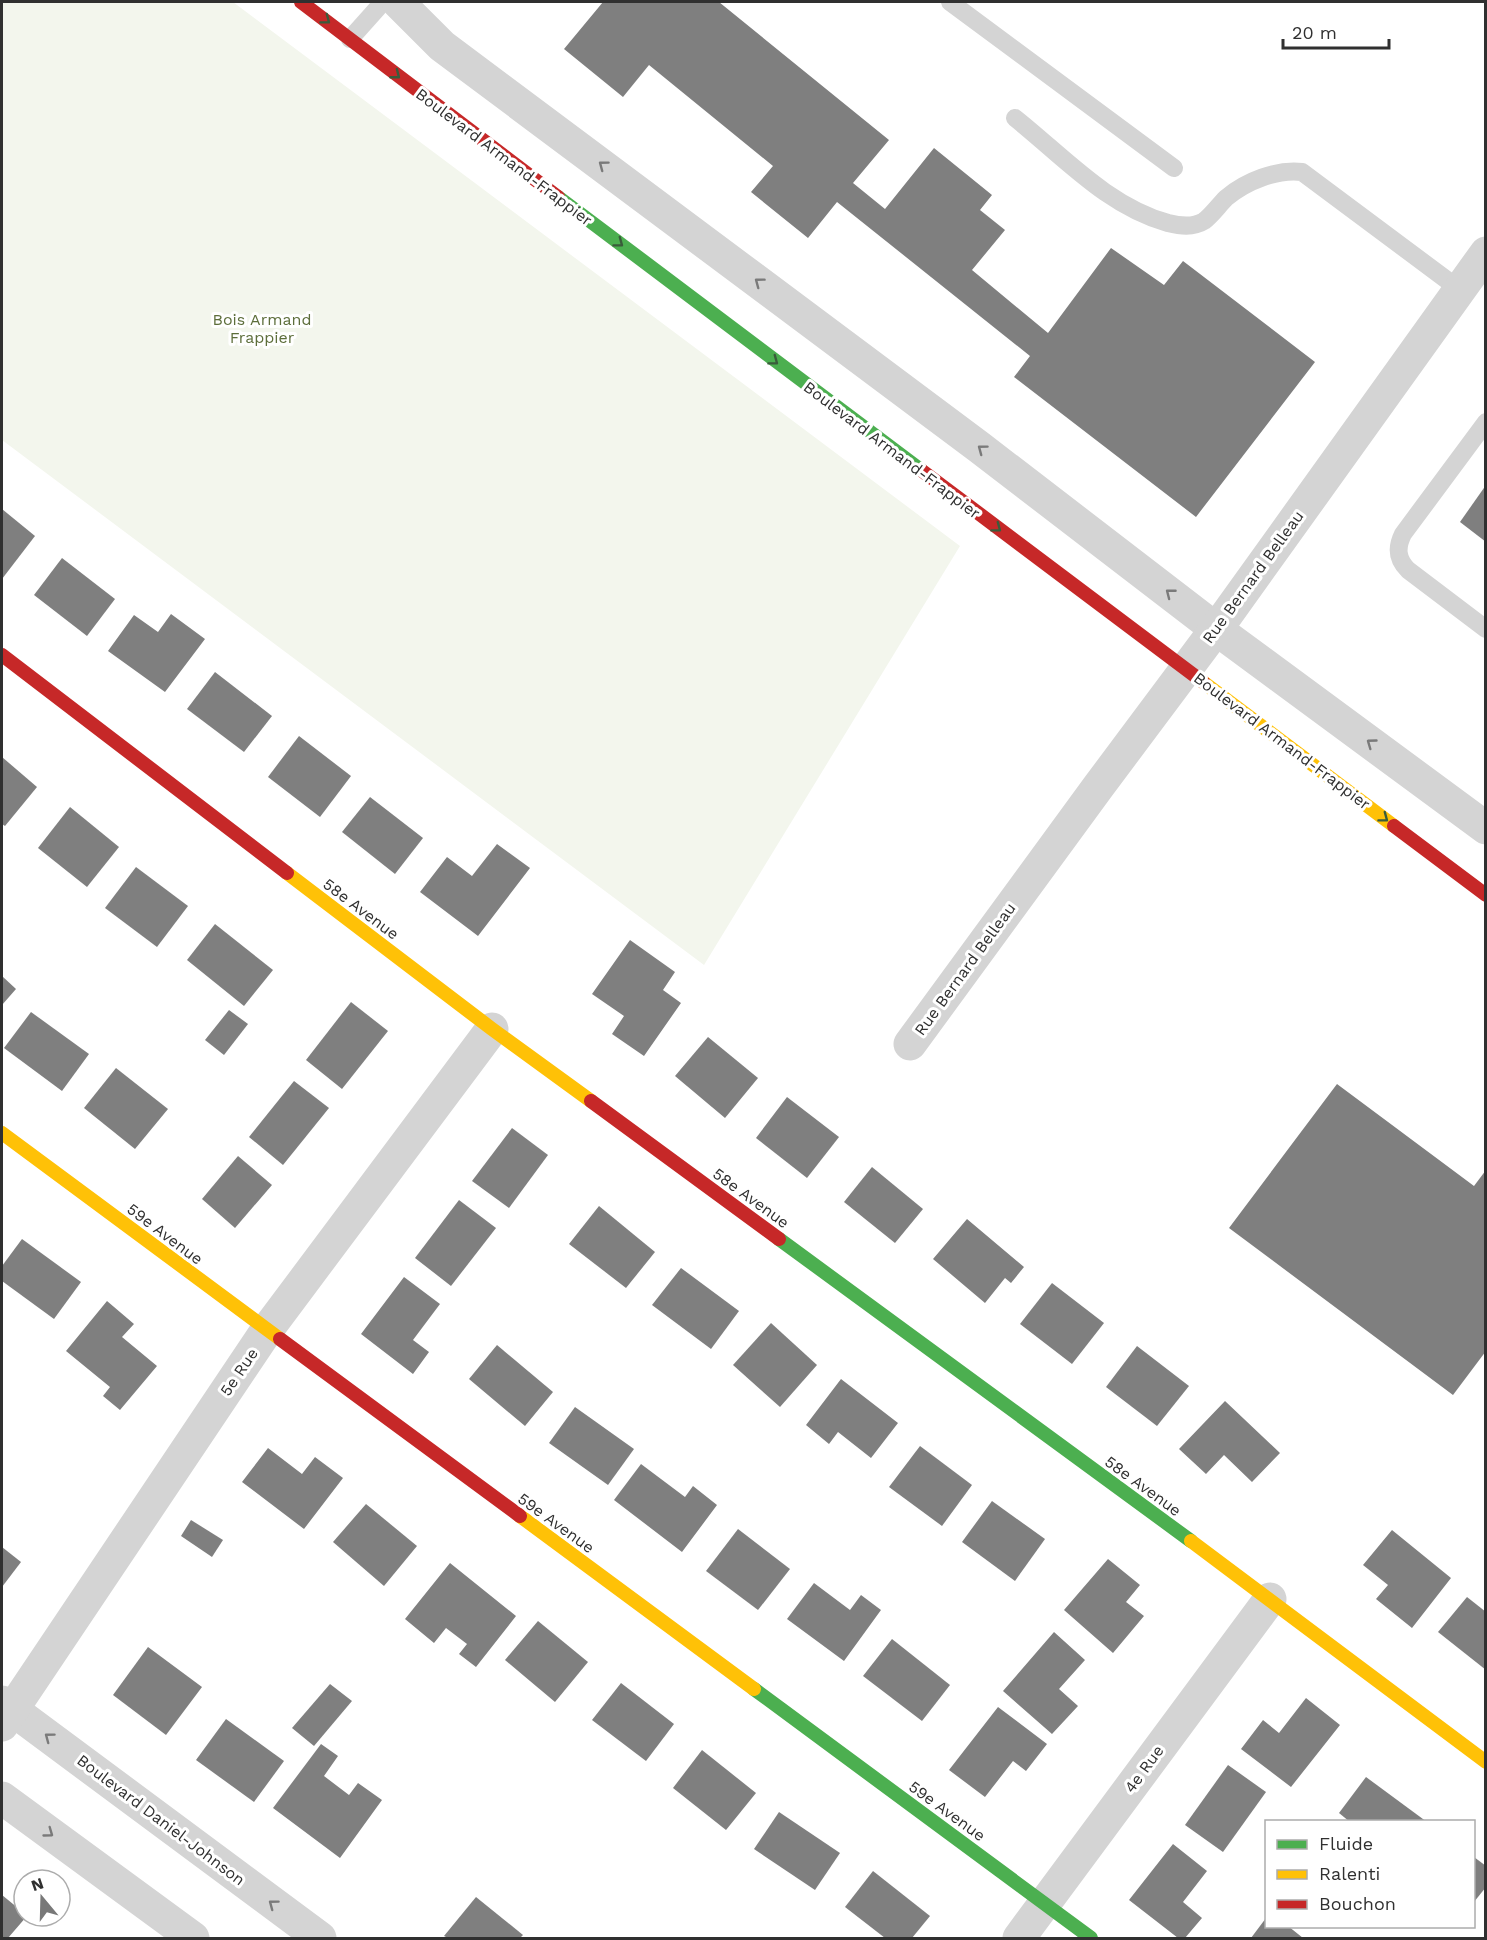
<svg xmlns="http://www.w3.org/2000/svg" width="1487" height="1940" viewBox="0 0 1487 1940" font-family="'Work Sans',sans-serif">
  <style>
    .green { fill: #f3f6ed }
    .building { fill: #7f7f7f }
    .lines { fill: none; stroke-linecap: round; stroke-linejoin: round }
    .lane { stroke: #d4d4d4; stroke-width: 18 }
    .street { stroke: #d4d4d4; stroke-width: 33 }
    .fast { stroke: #4caf50; stroke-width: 14 }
    .slow { stroke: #ffc107; stroke-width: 14 }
    .jam { stroke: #c62828; stroke-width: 14 }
    .oneway { stroke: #3a5c3b }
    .oneway2 { stroke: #7a7a7a }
    .labels { text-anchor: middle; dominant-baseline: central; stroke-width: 6; stroke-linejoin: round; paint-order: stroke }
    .street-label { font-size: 16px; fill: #303030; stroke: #fff }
    .park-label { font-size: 16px; fill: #5d6e3b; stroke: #fff }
  </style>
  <rect width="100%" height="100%" fill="#fff"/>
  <polygon class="green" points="2,2 233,2 960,546 704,965 2,440"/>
  <g class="building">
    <polygon points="603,2 719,2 889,140 853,183 885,209 934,148 992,195 980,210 1005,230 972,270 1048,333 1111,248 1164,285 1183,261 1315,362 1196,517 1014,377 1030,356 837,202 808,238 751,192 773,166 649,65 623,97 564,49"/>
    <polygon points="1486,485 1486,542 1460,522"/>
    <polygon points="2,509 35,536 2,579"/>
    <polygon points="62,558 115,599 87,636 34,595"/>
    <polygon points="171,614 205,639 165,692 108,651 134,615 158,632"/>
    <polygon points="215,672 272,716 244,752 187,709"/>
    <polygon points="299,736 351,776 320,817 268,777"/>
    <polygon points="2,757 37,787 5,826 2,824"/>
    <polygon points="370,797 423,838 395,874 342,832"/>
    <polygon points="70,807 119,847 87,887 38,848"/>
    <polygon points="497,844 530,868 478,936 420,892 447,857 472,876"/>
    <polygon points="136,867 188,906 157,947 105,908"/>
    <polygon points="215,924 273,970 244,1006 187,960"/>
    <polygon points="630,940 675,972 663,990 681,1003 644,1056 612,1034 624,1016 592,994"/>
    <polygon points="2,976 16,989 2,1005"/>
    <polygon points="351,1002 388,1031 342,1089 306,1060"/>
    <polygon points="229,1010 248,1024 224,1055 205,1040"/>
    <polygon points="31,1012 89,1054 62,1091 4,1048"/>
    <polygon points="708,1037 758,1078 725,1118 675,1076"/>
    <polygon points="116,1068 168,1109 135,1149 84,1108"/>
    <polygon points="294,1081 329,1108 283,1165 249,1137"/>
    <polygon points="1337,1084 1474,1186 1486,1170 1486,1351 1453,1395 1229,1228"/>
    <polygon points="787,1097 839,1137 807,1178 756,1138"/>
    <polygon points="512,1128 548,1155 509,1208 472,1181"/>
    <polygon points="238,1156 272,1185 235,1228 202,1199"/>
    <polygon points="872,1167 923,1209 895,1243 844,1202"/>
    <polygon points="459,1200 496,1228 451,1286 415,1258"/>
    <polygon points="599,1206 655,1252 626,1288 569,1244"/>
    <polygon points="967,1219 1024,1267 1011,1283 1005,1278 985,1303 933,1259"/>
    <polygon points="22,1239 81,1282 54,1319 2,1281 2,1266"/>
    <polygon points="681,1268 739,1311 711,1349 652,1305"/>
    <polygon points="404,1277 440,1304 413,1340 429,1352 413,1374 361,1334"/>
    <polygon points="1052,1283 1104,1323 1072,1364 1020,1324"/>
    <polygon points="107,1301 134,1324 122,1337 157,1366 120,1410 103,1396 110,1387 66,1351"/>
    <polygon points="771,1323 817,1365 780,1407 733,1365"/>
    <polygon points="497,1345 553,1392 525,1426 469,1379"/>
    <polygon points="1137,1346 1189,1386 1157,1426 1106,1387"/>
    <polygon points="841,1379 898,1423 871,1458 838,1432 829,1444 806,1425"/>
    <polygon points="1225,1401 1280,1453 1252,1482 1224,1455 1206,1474 1179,1449"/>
    <polygon points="575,1407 634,1449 608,1485 549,1443"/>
    <polygon points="920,1446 972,1485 942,1526 889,1487"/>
    <polygon points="268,1448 302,1474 315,1457 343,1478 304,1529 242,1482"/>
    <polygon points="641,1464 685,1497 693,1486 717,1505 682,1552 614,1500"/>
    <polygon points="992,1501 1045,1539 1015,1581 962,1542"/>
    <polygon points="366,1504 417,1546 384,1586 333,1542"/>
    <polygon points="191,1520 223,1540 212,1557 181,1536"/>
    <polygon points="738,1529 790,1569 758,1610 706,1571"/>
    <polygon points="1392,1530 1451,1578 1412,1628 1376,1599 1388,1585 1363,1565"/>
    <polygon points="2,1547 21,1562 2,1587"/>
    <polygon points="1108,1559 1140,1585 1126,1602 1144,1616 1113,1653 1064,1610"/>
    <polygon points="450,1563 516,1616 476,1667 459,1654 467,1644 446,1628 434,1643 405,1619"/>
    <polygon points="814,1583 850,1610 861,1595 881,1610 844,1661 787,1619"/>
    <polygon points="1467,1597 1486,1612 1486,1670 1438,1632"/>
    <polygon points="538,1621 588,1662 555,1702 505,1660"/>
    <polygon points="1054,1632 1085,1660 1059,1689 1078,1706 1052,1734 1003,1691"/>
    <polygon points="892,1639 950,1685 922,1721 863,1676"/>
    <polygon points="148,1647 202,1687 166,1735 113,1695"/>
    <polygon points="621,1683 674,1724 646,1761 592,1720"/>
    <polygon points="330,1684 352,1701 314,1746 292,1728"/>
    <polygon points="1306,1698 1340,1725 1291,1787 1241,1749 1263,1720 1279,1733"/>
    <polygon points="998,1707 1047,1744 1026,1771 1013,1761 985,1797 949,1770"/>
    <polygon points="226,1719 284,1761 254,1802 196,1760"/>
    <polygon points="321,1744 338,1756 324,1776 349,1795 358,1783 382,1800 340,1858 273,1808"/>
    <polygon points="702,1750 756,1793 726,1830 673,1788"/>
    <polygon points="1228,1765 1266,1792 1223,1852 1185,1825"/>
    <polygon points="1366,1777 1427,1822 1350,1822 1339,1813"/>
    <polygon points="779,1812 840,1853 815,1890 754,1849"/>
    <polygon points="1173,1844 1207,1871 1183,1902 1202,1918 1185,1938 1178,1938 1129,1900"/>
    <polygon points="1474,1857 1486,1866 1486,1887 1474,1902"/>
    <polygon points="873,1871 930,1916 912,1938 885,1938 845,1907"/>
    <polygon points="2,1895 24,1913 24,1916 27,1916 8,1938 2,1938"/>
    <polygon points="476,1897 523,1935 520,1938 448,1938 444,1936"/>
    <polygon points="1266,1918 1266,1926 1288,1926 1303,1938 1251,1938"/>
  </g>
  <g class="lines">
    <g class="lane">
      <polyline points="950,2 1174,168"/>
      <polyline points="350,39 383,2"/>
      <path d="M1015,118c48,38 92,88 153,105 12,3 25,5 36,-2 8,-6 15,-16 22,-23 20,-17 51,-29 76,-26l157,117"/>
      <path d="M1486,422l-83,112c-7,14 -6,25 5,36l78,59"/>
    </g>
    <g class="street">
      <polyline points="398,2 442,46 979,447 1216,629 1486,828"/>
      <polyline points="910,1044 1098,787 1225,617 1486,253"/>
      <polyline points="2,1702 320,1938"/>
      <polyline points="2,1725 267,1330 492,1029"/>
      <polyline points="2,1798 193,1938"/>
      <polyline points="1019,1938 1270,1599"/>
    </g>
    <g class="fast">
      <polyline points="558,197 921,470"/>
      <polyline points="779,1239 1191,1541"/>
      <polyline points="754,1689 1091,1938"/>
    </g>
    <g class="slow">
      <polyline points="1203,682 1394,826"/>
      <polyline points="287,873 492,1029 591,1101"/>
      <polyline points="2,1133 280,1339"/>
      <polyline points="520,1516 754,1689"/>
      <polyline points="1191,1541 1486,1762"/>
    </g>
    <g class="jam">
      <polyline points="301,2 558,197"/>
      <polyline points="921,470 1203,682"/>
      <polyline points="2,655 287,873"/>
      <polyline points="1394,826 1486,895"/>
      <polyline points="591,1101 779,1239"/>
      <polyline points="280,1339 520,1516"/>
    </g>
  </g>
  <defs><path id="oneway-chevron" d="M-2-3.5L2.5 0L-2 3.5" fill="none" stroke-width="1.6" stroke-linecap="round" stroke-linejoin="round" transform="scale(1.5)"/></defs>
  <g class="oneway">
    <use href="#oneway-chevron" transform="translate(326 20) rotate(37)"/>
    <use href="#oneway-chevron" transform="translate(396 75) rotate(38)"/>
    <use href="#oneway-chevron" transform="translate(619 243) rotate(37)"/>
    <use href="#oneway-chevron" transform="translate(774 361) rotate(37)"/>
    <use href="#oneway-chevron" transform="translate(997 528) rotate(37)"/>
    <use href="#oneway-chevron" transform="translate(1384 818) rotate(37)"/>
  </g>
  <g class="oneway2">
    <use href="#oneway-chevron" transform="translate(603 165) rotate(-143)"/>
    <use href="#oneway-chevron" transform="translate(759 282) rotate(-143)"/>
    <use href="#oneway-chevron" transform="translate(982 449) rotate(-143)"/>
    <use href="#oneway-chevron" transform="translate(1170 593) rotate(-142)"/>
    <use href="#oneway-chevron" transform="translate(1371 743) rotate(-144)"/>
    <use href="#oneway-chevron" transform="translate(49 1737) rotate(-143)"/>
    <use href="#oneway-chevron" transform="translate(49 1833) rotate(36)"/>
    <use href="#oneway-chevron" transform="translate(273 1904) rotate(-143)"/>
  </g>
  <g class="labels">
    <g class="street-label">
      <text transform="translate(504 157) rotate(37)">Boulevard Armand-Frappier</text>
      <text transform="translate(892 450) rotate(37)">Boulevard Armand-Frappier</text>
      <text transform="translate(1253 577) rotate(-54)">Rue Bernard Belleau</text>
      <text transform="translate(1282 741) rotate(37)">Boulevard Armand-Frappier</text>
      <text transform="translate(361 909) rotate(37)">58e Avenue</text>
      <text transform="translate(965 969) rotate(-54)">Rue Bernard Belleau</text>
      <text transform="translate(751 1198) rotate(36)">58e Avenue</text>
      <text transform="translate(165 1234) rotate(37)">59e Avenue</text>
      <text transform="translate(239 1372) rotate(-56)">5e Rue</text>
      <text transform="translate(1143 1486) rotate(36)">58e Avenue</text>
      <text transform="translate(556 1523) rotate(36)">59e Avenue</text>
      <text transform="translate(1144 1769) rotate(-54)">4e Rue</text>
      <text transform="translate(947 1811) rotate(36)">59e Avenue</text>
      <text transform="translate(161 1820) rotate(37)">Boulevard Daniel-Johnson</text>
    </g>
    <g class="park-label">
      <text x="262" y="319">Bois Armand<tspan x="262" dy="18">Frappier</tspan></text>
    </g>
  </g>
  <rect width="1487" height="1940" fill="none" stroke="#303030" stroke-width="6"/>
  <rect x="1265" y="1820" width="210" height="108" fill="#ffffff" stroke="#acacac" stroke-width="1.5"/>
  <rect x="1277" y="1840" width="30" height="9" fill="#4caf50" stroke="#acacac" stroke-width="1.5"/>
  <text x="1319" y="1850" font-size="18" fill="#303030">Fluide</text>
  <rect x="1277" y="1870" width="30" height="9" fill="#ffc107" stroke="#acacac" stroke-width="1.5"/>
  <text x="1319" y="1880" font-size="18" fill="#303030">Ralenti</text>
  <rect x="1277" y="1900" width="30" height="9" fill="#c62828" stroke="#acacac" stroke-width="1.5"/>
  <text x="1319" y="1910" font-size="18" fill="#303030">Bouchon</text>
  <g transform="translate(42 1898) rotate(341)"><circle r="28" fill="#ffffff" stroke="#acacac" stroke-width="1.5"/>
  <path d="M0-4.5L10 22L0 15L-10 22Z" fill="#787878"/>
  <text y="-9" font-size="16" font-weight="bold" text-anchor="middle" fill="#303030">N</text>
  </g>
  <path d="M1283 39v9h106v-9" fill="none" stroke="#303030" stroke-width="3"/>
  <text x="1292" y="39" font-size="18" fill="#303030" stroke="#ffffff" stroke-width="4.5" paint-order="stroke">20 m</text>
</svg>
